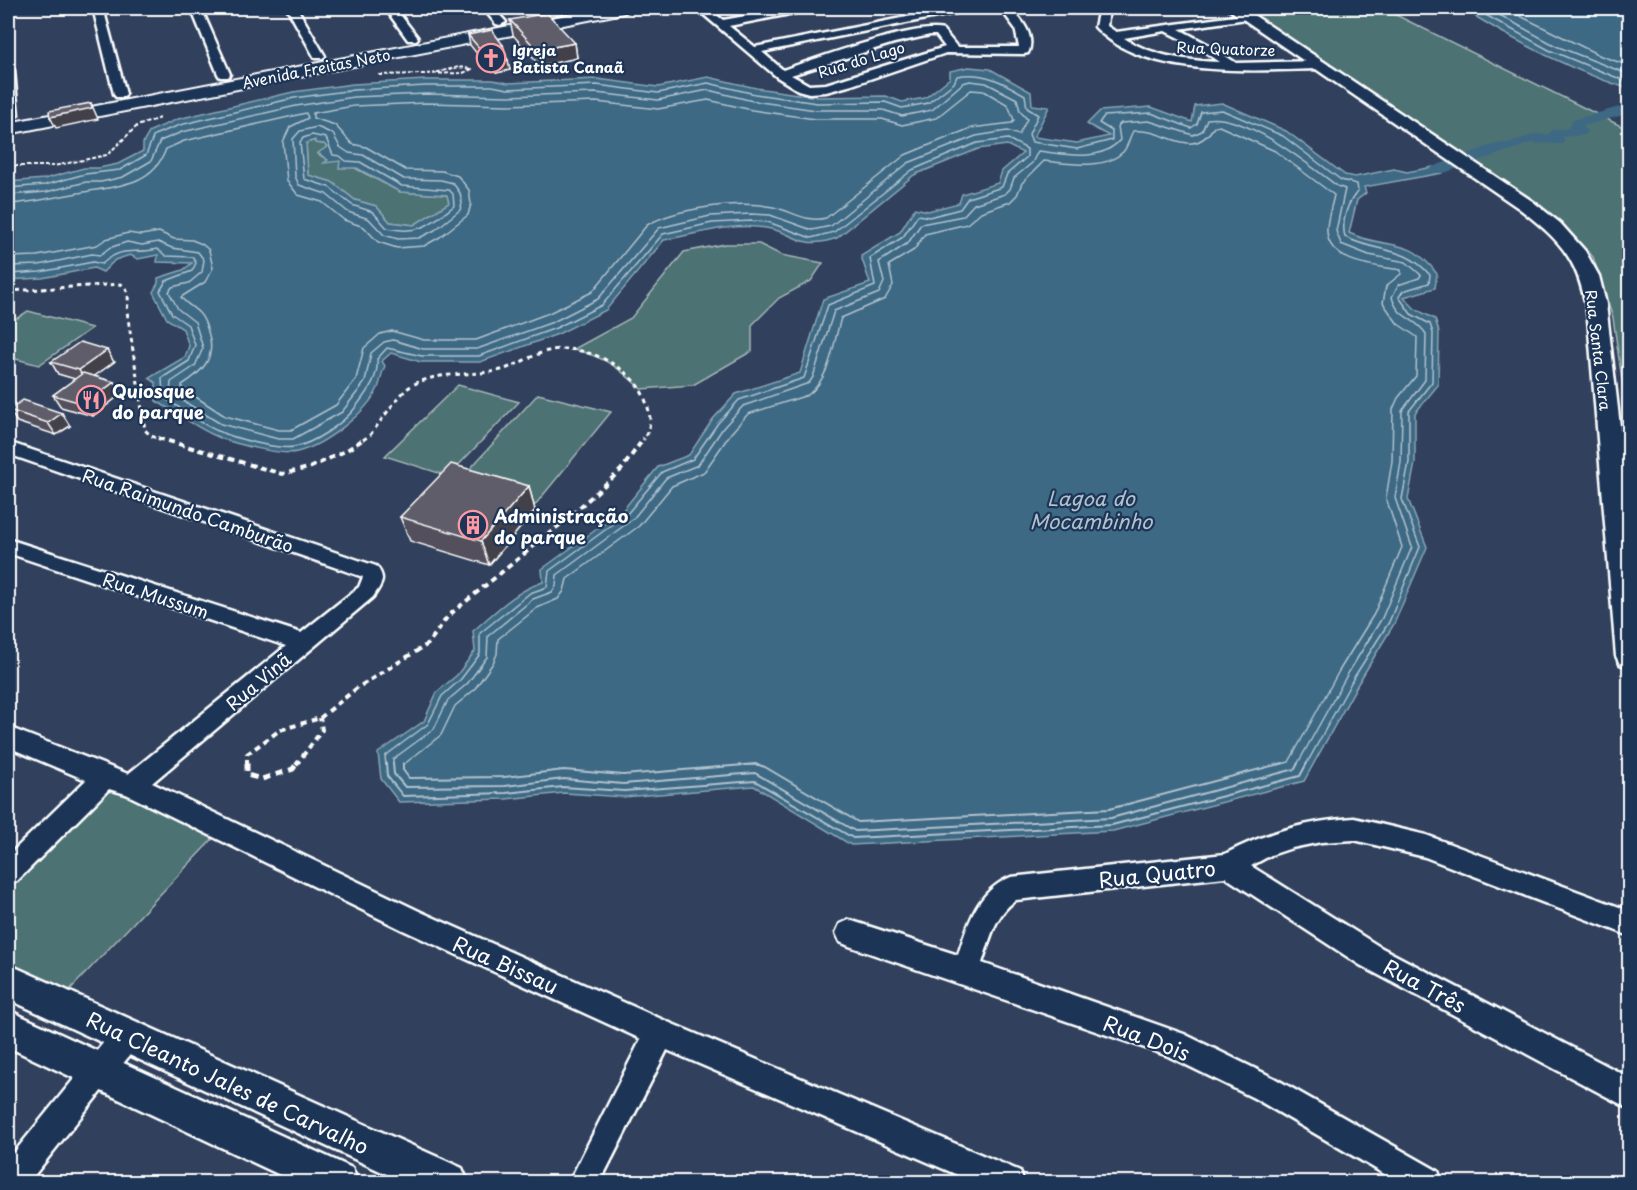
<svg xmlns="http://www.w3.org/2000/svg" width="1637" height="1190" viewBox="0 0 1637 1190" font-family="'Playpen Sans',sans-serif">
  <style>
    .green { fill: #4e7273; stroke: #a6b8b9; stroke-width: 1.5 }
    .water { fill: #3e6984; stroke: #8ba5b5; stroke-width: 1.5; fill-rule: evenodd }
    .lines { fill: none; stroke-linecap: round; stroke-linejoin: round }
    .shore-far1 { stroke: #b2c3ce; stroke-width: 1.5 }
    .shore { stroke: #b2c3ce; stroke-width: 2 }
    .canal { fill: #3e6984; fill-rule: evenodd }
    .minor-casing { stroke: #fff; stroke-width: 5 }
    .tertiary-casing { stroke: #fff; stroke-width: 5 }
    .secondary-casing { stroke: #fff; stroke-width: 4 }
    .path-far3 { stroke: #fff; stroke-width: 2; stroke-dasharray: 4 2; stroke-linecap: butt }
    .path-far2 { stroke: #fff; stroke-width: 3; stroke-dasharray: 4.5 4; stroke-linecap: butt }
    .path-far1 { stroke: #fff; stroke-width: 4; stroke-dasharray: 6 4.5; stroke-linecap: butt }
    .path { stroke: #fff; stroke-width: 5; stroke-dasharray: 8 6; stroke-linecap: butt }
    .minor { fill: #1d3557; fill-rule: evenodd }
    .tertiary { fill: #1d3557; fill-rule: evenodd }
    .secondary { fill: #1d3557; fill-rule: evenodd }
    .wall { fill: #52505b; stroke: #fff; stroke-width: 1.5 }
    .shaded-wall { fill: #42414a; stroke: #fff; stroke-width: 1.5 }
    .building { fill: #5f5d6a; stroke: #fff; stroke-width: 1.5 }
    .labels { text-anchor: middle; dominant-baseline: central; stroke-width: 4.5; stroke-linejoin: round; paint-order: stroke }
    .far-street-label { font-size: 15px; fill: #fff; stroke: #1d3557 }
    .far-poi-label { font-size: 15px; font-weight: bold; fill: #fff; stroke: #1d3557; text-anchor: start }
    .poi-label { font-size: 18px; font-weight: bold; fill: #fff; stroke: #1d3557; text-anchor: start }
    .street-label { font-size: 18px; fill: #fff; stroke: #1d3557 }
    .water-label { font-size: 20px; font-style: italic; fill: #b2c3ce; stroke: #1d3557 }
    .near-street-label { font-size: 21px; fill: #fff; stroke: #1d3557 }
  </style>
  <rect width="100%" height="100%" fill="#31415d"/>
  <filter id="ink" filterUnits="userSpaceOnUse"><feTurbulence type="fractalNoise" baseFrequency=".0167" numOctaves="2"/><feDisplacementMap in="SourceGraphic" scale="12" xChannelSelector="R" yChannelSelector="G"/><feConvolveMatrix kernelMatrix="1 2 1 2 8 2 1 2 1" color-interpolation-filters="sRGB"/></filter>
  <g filter="url(#ink)">
    <g class="green">
      <polygon points="1244,8 1382,8 1629,130 1629,428 1613,318 1593,257 1537,202"/>
      <polygon points="316,140 316,143 324,144 327,147 318,154 328,160 327,162 340,160 400,192 447,195 449,203 414,225 390,222 376,206 355,200 332,182 308,175 306,143"/>
      <path d="M725,244h34l22,11 42,8 -12,18 -32,17 -27,27v26l-59,34 -52,4c-25,-24 -34,-30 -67,-40l57,-31 53,-66z"/>
      <polygon points="28,311 92,328 39,365 8,357 8,324"/>
      <polygon points="458,385 519,402 448,476 385,456"/>
      <polygon points="538,394 611,412 535,505 457,483"/>
      <polygon points="105,777 223,828 65,995 8,974 8,871"/>
    </g>
    <g class="water">
      <path d="M1462,8h167v81c-59,-19 -115,-48 -167,-81z"/>
      <path d="M969,67l21,2 41,23 1,13 17,2 -15,30 43,6 32,-7 -22,-12 13,-13 51,-4 41,15 3,-16 27,-3 64,28 59,44 10,2 39,-8 13,3 26,-5 9,6 -78,14 2,6 -9,7 -8,33c39,18 59,1 88,41l-2,14 -31,9 11,12 20,10 4,13 -1,53 -23,28v50l-7,36 19,48 -33,77 -35,58 -55,99 -191,50 -262,14 -97,-59 -130,11 -60,-4 -58,6 -107,3 -18,-23 -3,-26 46,-32 13,-29 20,-17 18,-24 -2,-20c22,-19 42,-40 70,-49l-1,-13 81,-59 35,-43 31,-12 24,-36 23,-25 64,-21 23,-74 47,-16 -9,-27 39,-24 15,-24 13,3 31,-8 3,-9 36,-11 4,-12 21,-18 -16,-8 -29,4 -64,26 -77,63c-38,13 -39,-5 -71,-10 -34,-6 -69,6 -102,12l-58,70 -48,24 -78,28h-59l-30,-9 -9,8 3,5c-4,8 -4,15 -7,22 -11,25 -55,58 -81,64 -15,4 -67,-9 -81,-16 -21,-9 -40,-24 -60,-35v-18l-7,-5 36,-21 4,-11 -6,-17 -16,-10 -14,-27 5,-9v-5l25,-8 9,-7 -35,-1 1,-7 -20,4 -8,-4 -15,5 -12,12 -9,-4 -52,10 -34,2v-98l36,-3 40,-11h15l19,-4 25,-13v-8l7,-12 28,-12 115,-27 60,-8 73,-4h67l15,3 89,-4 61,8 50,-10 48,11 62,9 68,-1 16,6 23,-4 25,-20v-7zM315,140v3l9,1 3,3 -9,6 10,7 -4,3 16,-2 -1,7h18l43,24 47,3 2,8 -35,22 -24,-3 -14,-16 -21,-6 -23,-18 -24,-7 -2,-32z"/>
    </g>
    <g class="lines">
      <g class="shore-far1">
        <polyline points="1473,8 1549,50 1630,83"/>
        <polyline points="1487,8 1556,46 1630,75"/>
        <polyline points="1504,8 1601,56 1630,66"/>
        <polygon points="317,127 333,134 340,147 349,153 363,155 404,179 441,180 453,183 460,193 462,203 460,210 435,230 419,238 398,239 384,235 369,219 348,212 326,194 299,185 295,176 293,139 300,131"/>
        <path d="M312,135l14,3 7,17 7,1 6,5 14,1 42,24 47,4 4,4 1,12c-25,19 -35,29 -67,22l-14,-16 -21,-7 -23,-18 -25,-8 -4,-36 3,-5z"/>
        <path d="M8,188l37,-3 40,-11 35,-4 26,-15 8,-20 26,-10 114,-27 59,-8 73,-4h66l16,3 89,-4 61,8 50,-10 47,11 62,9 68,-1 17,6 26,-5 26,-20 3,-7c26,-5 46,6 68,19l2,13 11,7 -9,19 3,8 45,7 35,-9v-9l-13,-8 5,-7 47,-3 40,15 6,-4 4,-12 21,-2 61,26 58,44 16,4 1,7c-11,12 -17,30 -13,46 33,17 58,7 85,38l-1,8 -26,8 -4,6 12,17 19,10 3,9 -1,49 -23,29v51l-7,37 18,48 -31,75 -36,57 -47,86"/>
        <polyline points="8,195 46,192 86,182 101,182 123,177 151,161 160,141 182,132 296,106 354,97 426,94 508,96 596,93 658,100 708,90 753,101 816,110 883,110 902,116 932,110 963,83 970,81 986,83 1017,99 1020,111 1027,119 1019,135 1007,131 976,136 908,163 831,226 812,230 770,215 751,214 710,216 659,228 598,299 553,322 477,349 423,349 393,340 384,342 371,353 365,382 342,412 293,439 278,439 221,424 170,393 171,382 195,366 203,348 195,322 178,309 169,292 172,287 189,283 202,272 204,260 198,252 172,248 158,242 142,245 127,242 109,248 100,255 92,254 39,265 8,266"/>
        <path d="M8,204c28,-1 54,-9 82,-13 31,-5 64,-8 76,-42l18,-8 122,-28 2,5 -18,9 -7,15 4,39 11,14 24,7 22,18 20,7 14,15 19,6 27,-2 16,-9 28,-22 3,-11 -2,-14 -11,-14 -16,-5 -36,-1 -40,-23 -14,-3 -17,-19 -22,-7v-5l41,-7 72,-3 82,2 88,-3 62,7 50,-9 44,10 63,9h67l20,6 34,-7 35,-28 13,1 24,14 6,15 -2,3 -41,5 -66,27 -79,63c-20,5 -34,-7 -53,-11 -34,-7 -96,1 -126,18l-55,67 -43,21 -73,27h-52l-32,-9 -12,3 -16,14 -8,31 -20,26 -45,25h-12l-54,-14 -43,-28v-3c19,-12 34,-26 27,-50 -2,-8 -5,-17 -10,-22 -6,-6 -13,-9 -18,-16l24,-15 8,-14 -4,-18 -7,-6 -10,-4 -18,-1 -15,-7 -18,3 -13,-2 -22,6 -9,6 -60,11 -29,1"/>
        <path d="M8,274l32,-2 53,-10 9,2c21,-19 31,-9 55,-15l9,7 27,1 3,6 -4,8 -26,10 -6,10 12,23 16,11 7,20 -6,16 -27,17 1,19c18,11 36,26 55,34 16,7 59,19 76,16 19,-3 50,-24 61,-39 11,-15 24,-29 22,-49l10,-11 35,8h57l77,-28 46,-23 61,-71 49,-11 39,-2 17,1 43,16 23,-6 78,-62 65,-27 31,-4 19,10v8l-20,17 -5,13 -34,11 -8,11 -31,8 -11,-2 -15,22 -33,21 5,28 -47,19 -24,73 -65,22 -21,23 -25,36 -31,13 -35,42 -78,57 -2,16 -17,6 -50,40v21l-19,25 -19,17 -14,28 -43,32 1,9"/>
        <path d="M393,765v-6l41,-30 14,-29 19,-16 20,-27 1,-21 45,-37 19,-7 4,-6 1,-11 76,-56 33,-41 32,-13 25,-37 20,-22 66,-23 4,-6 21,-66 45,-18 5,-11 -5,-20 29,-19 13,-19 42,-8 11,-12 31,-10 5,-5 4,-11 18,-15 6,-12c27,3 62,12 82,-11l-2,-14 3,-3 28,-2 44,14 9,-4 5,-12c38,-6 100,44 130,67l8,3 -9,42 5,13 28,11 37,7 15,13 -2,3 -21,7 -6,12c6,23 24,20 34,37l-1,46 -23,31 -1,51 -6,36 17,49 -30,71 -35,57 -50,90"/>
        <path d="M403,765l38,-30 14,-29 19,-16 19,-27 4,-9 1,-15 39,-31 21,-9 6,-8 3,-12 72,-53 33,-40 32,-14 27,-39 17,-19 60,-19c23,-18 25,-51 33,-77l44,-19 8,-14 -4,-20 25,-15 11,-16 42,-10 14,-12 29,-10 7,-7 5,-12 22,-22c24,2 60,10 79,-9 5,-5 6,-14 10,-21 33,-4 58,32 81,-4l5,-1 56,25 59,44c-2,11 -8,26 -7,37 2,32 50,34 74,38v4l-15,12 -3,17 15,21 19,13 -1,39 -18,22 -5,11 -1,52 -6,37 16,49 -28,67 -35,57 -50,91 -11,3"/>
        <polyline points="744,765 759,765"/>
      </g>
      <g class="shore">
        <polyline points="386,763 387,776 403,796 506,793 563,787 624,791 755,781 853,838 1112,825 1300,776 1307,763"/>
        <polyline points="393,763 394,774 405,787 505,786 564,779 623,784 755,773 855,831 1111,818 1295,769 1298,763"/>
        <polyline points="403,763 403,770 409,778 504,777 564,770 623,775 756,764 765,767 858,822 1109,809 1283,763"/>
      </g>
      <polygon class="canal" points="1630,104 1630,113 1583,126 1587,132 1585,135 1562,137 1565,141 1562,144 1531,143 1444,173 1432,173 1430,170 1432,167 1492,145 1511,142 1535,134 1547,135 1553,130 1568,128 1573,120"/>
      <g class="minor-casing">
        <g id="minor">
          <polygon points="93,8 103,8 126,94 124,97 116,97 114,94"/>
          <polygon points="191,8 201,8 230,74 228,77 220,77 218,74"/>
          <polygon points="287,8 297,8 325,56 323,58 315,58"/>
          <polygon points="385,8 395,8 418,38 416,40 408,40"/>
          <polygon points="483,8 493,8 506,22 500,25 496,24"/>
          <path d="M696,8h11l16,12 67,-12h20l-5,3 -76,15 26,21 197,-39h19l-5,3 -204,41 21,18c33,-11 130,-47 160,-40l14,17h62l-4,-19 -15,-20h10c12,12 26,28 18,45l-4,1 -78,-1 -94,32 -26,7 -17,1 -11,-3 -21,-13zM930,35h6l9,12 -119,37 -17,1 -18,-10 103,-32z"/>
          <path d="M1099,8h10l-2,18 9,6 134,-18v4l-4,1 -67,10 30,16 27,18 86,-2 6,4 -6,4c-66,1 -178,11 -227,-42zM1165,31l36,18 19,13c-32,-1 -69,-6 -96,-24z"/>
          <polygon points="8,66 14,70 18,115 12,119 8,118"/>
          <path d="M8,442l368,124c11,13 5,19 -3,31l-221,186 269,129 249,111 350,148 4,11h-50l-307,-132 -67,132h-31l72,-143 -238,-109 -277,-136 -17,-5 -92,92 -9,4v-29l78,-76 -78,-33v-20l120,47 158,-128 -278,-93v-14l293,94 58,-46 4,-10 -355,-123z"/>
          <path d="M1354,818l72,17 204,76v25l-205,-79 -71,-17 -33,2 -29,6 -21,7 -20,11 129,81 250,131v31l-270,-144 -135,-88 -209,23c-22,15 -26,40 -34,63l202,71 90,44 164,93 4,11h-44l-144,-84 -86,-42 -319,-110 -9,-4 -4,-9 4,-9 9,-4 109,35c10,-32 20,-65 53,-78l214,-23c42,-22 82,-33 129,-36z"/>
          <polygon points="127,1022 137,1026 141,1036 137,1046 29,1182 8,1182 8,1160 117,1026"/>
        </g>
      </g>
      <g class="tertiary-casing">
        <g id="tertiary">
          <path d="M1227,8h16l289,193 28,22 25,28 14,25 7,28 24,210v153l-10,-3 -4,-8 -28,-337c-8,-57 -24,-76 -68,-110z"/>
          <polygon points="8,964 462,1168 468,1182 404,1182 8,999"/>
          <polygon points="8,1010 352,1168 358,1182 295,1182 8,1047"/>
        </g>
      </g>
      <g class="secondary-casing">
        <polygon id="secondary" points="603,8 632,8 624,13 8,134 8,123"/>
      </g>
      <g class="path-far3">
        <polyline points="379,75 463,73 472,69 459,67 434,73"/>
        <polyline points="8,166 54,166 107,155 137,126 160,118"/>
      </g>
      <g class="path-far2">
        <path d="M8,291l113,-7c10,7 7,17 6,27l18,119 6,6 12,4"/>
        <path d="M363,440l7,-5c9,-11 31,-44 41,-49 25,-15 58,-10 86,-15 17,-3 33,-16 51,-20 32,-9 83,14 96,46 7,16 9,28 -1,43"/>
      </g>
      <g class="path-far1">
        <polyline points="158,438 282,474 309,468 347,450 365,438"/>
        <polyline points="320,718 357,688 428,644 448,616 568,518 621,470 644,438"/>
        <polyline points="247,765 247,754 280,730 320,718"/>
        <polyline points="296,765 322,730 320,718"/>
      </g>
      <polyline class="path" points="247,763 247,775 262,779 293,769 297,763"/>
      <use href="#minor" class="minor"/>
      <use href="#tertiary" class="tertiary"/>
      <use href="#secondary" class="secondary"/>
    </g>
    <g class="wall">
      <polygon points="510,20 575,43 577,58 540,66 513,35"/>
      <polygon points="468,35 503,45 510,70 496,73 486,59 482,60 470,45"/>
      <polygon points="51,362 114,362 94,376 114,382 121,394 93,416 61,407 53,395 75,379 58,374"/>
      <polygon points="9,410 70,426 56,435 17,422"/>
      <polygon points="529,486 535,510 489,565 410,541 400,517"/>
    </g>
    <g class="shaded-wall">
      <polygon points="575,43 577,58 540,66 537,50"/>
      <polygon points="503,45 506,56 499,46"/>
      <polygon points="480,49 483,49 486,59 482,60"/>
      <polygon points="508,60 510,70 496,73 494,62"/>
      <polygon points="91,103 98,119 56,128 50,117"/>
      <polygon points="107,350 114,362 86,382 79,370"/>
      <polygon points="114,382 121,394 93,416 85,404"/>
      <polygon points="62,413 70,426 56,435 48,423"/>
      <polygon points="529,486 535,510 489,565 481,541"/>
    </g>
    <g class="building">
      <polygon points="547,13 575,43 537,50 510,20"/>
      <polygon points="492,30 503,45 499,46 508,60 494,62 483,49 480,49 468,35"/>
      <polygon points="91,103 92,108 50,117 49,111"/>
      <polygon points="80,342 107,350 79,370 51,362"/>
      <polygon points="83,373 114,382 85,404 53,395"/>
      <polygon points="23,400 62,413 48,423 9,410"/>
      <polygon points="451,464 529,486 481,541 400,517"/>
    </g>
  </g>
  <defs>
    <g id="church-ring" transform="scale(1.5)"><circle r="9.5" fill="#1d3557" stroke="#ff9aa2" stroke-width="1.5"/><path d="M-1.2-6h2.4v3.5h3.3v2.4h-3.3V6h-2.4V-.1h-3.3v-2.4h3.3Z" fill="#ff9aa2"/></g>
    <g id="restaurant-ring" transform="scale(1.5)"><circle r="9.5" fill="#1d3557" stroke="#ff9aa2" stroke-width="1.5"/><path d="M-5-6h1v4h1v-4h1v4h1v-4h1v5L-1.5 .5V6h-2V.5L-5-1ZM5-6V6H3V1.5H1.5Q1.5-4 5-6Z" fill="#ff9aa2"/></g>
    <g id="building-ring" transform="scale(1.5)"><circle r="9.5" fill="#1d3557" stroke="#ff9aa2" stroke-width="1.5"/><path d="M-4-6H4V6H1V3H-1V6H-4ZM-2.5-4.3h1.7v1.8h-1.7ZM.8-4.3h1.7v1.8H.8ZM-2.5-1h1.7V.8h-1.7ZM.8-1h1.7V.8H.8Z" fill="#ff9aa2"/></g>
  </defs>
  <g fill-rule="evenodd">
    <use href="#church-ring" x="491" y="58"/>
    <use href="#restaurant-ring" x="91" y="400"/>
    <use href="#building-ring" x="473" y="525"/>
  </g>
  <g class="labels">
    <g class="far-street-label">
      <text transform="translate(1226 48) rotate(2)">Rua Quatorze</text>
      <text transform="translate(861 59) rotate(-17)">Rua do Lago</text>
      <text transform="translate(316 68) rotate(-11)">Avenida Freitas Neto</text>
      <text transform="translate(1599 350) rotate(83)">Rua Santa Clara</text>
    </g>
    <g class="far-poi-label">
      <text x="512" y="49">Igreja<tspan x="512" dy="17">Batista Canaã</tspan></text>
    </g>
    <g class="poi-label">
      <text x="112" y="390">Quiosque<tspan x="112" dy="21">do parque</tspan></text>
      <text x="494" y="515">Administração<tspan x="494" dy="21">do parque</tspan></text>
    </g>
    <g class="street-label">
      <text transform="translate(188 510) rotate(19)">Rua Raimundo Camburão</text>
      <text transform="translate(156 595) rotate(18)">Rua Mussum</text>
      <text transform="translate(258 681) rotate(-40)">Rua Vinã</text>
    </g>
    <g class="water-label">
      <text x="1091" y="498">Lagoa do<tspan x="1091" dy="23">Mocambinho</tspan></text>
    </g>
    <g class="near-street-label">
      <text transform="translate(1157 873) rotate(-6)">Rua Quatro</text>
      <text transform="translate(506 964) rotate(24)">Rua Bissau</text>
      <text transform="translate(1425 985) rotate(28)">Rua Três</text>
      <text transform="translate(1147 1037) rotate(21)">Rua Dois</text>
      <text transform="translate(228 1082) rotate(25)">Rua Cleanto Jales de Carvalho</text>
    </g>
  </g>
  <rect width="1637" height="1190" fill="none" stroke="#1d3557" stroke-width="30"/>
  <rect x="15" y="15" width="1607" height="1160" fill="none" stroke="#fff" stroke-width="2" filter="url(#ink)"/>
</svg>
